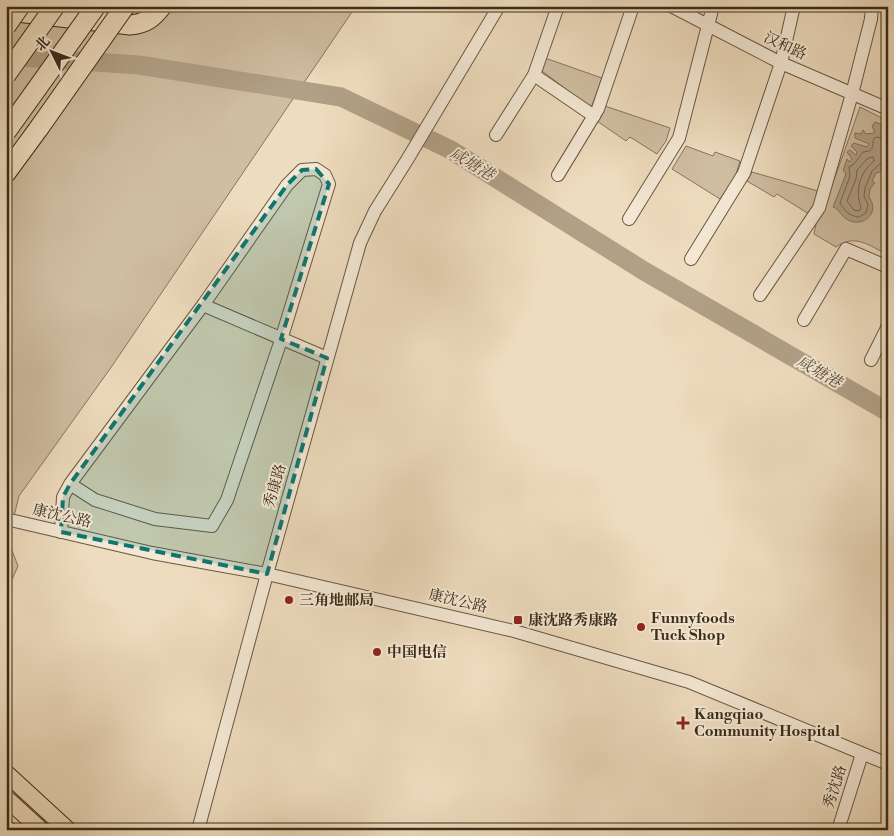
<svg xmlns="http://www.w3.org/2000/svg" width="894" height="836" viewBox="0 0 894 836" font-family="'Libre Bodoni','Noto Serif SC',serif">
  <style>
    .green { fill: #d0bea2; stroke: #86755e }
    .water { fill: #b1a086; stroke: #82725a }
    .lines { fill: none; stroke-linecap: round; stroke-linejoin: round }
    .shore { stroke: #766650; stroke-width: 1 }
    .river { stroke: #b1a086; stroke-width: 19 }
    .minor-casing { stroke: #685842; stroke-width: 14 }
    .major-casing { stroke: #3b2c19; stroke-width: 18 }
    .highway-casing { stroke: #3b2c19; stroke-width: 21 }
    .minor { stroke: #f4e8d5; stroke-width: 12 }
    .major { stroke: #eedcbe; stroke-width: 16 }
    .highway { stroke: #eedcbe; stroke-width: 19 }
    .highway-bridge-casing { stroke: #3b2c19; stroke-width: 21; stroke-linecap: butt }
    .highway-bridge { stroke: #eedcbe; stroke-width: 19 }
    .marked { fill: #0f766e; fill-opacity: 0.2; stroke: #0f766e; stroke-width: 4; stroke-dasharray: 10 6; stroke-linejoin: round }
    .poi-dot { fill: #8f2418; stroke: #f4e8d5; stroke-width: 2 }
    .labels { text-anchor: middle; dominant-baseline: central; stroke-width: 4; stroke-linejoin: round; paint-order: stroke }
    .street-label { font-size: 15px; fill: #3b2c19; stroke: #f4e8d5 }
    .poi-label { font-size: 15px; font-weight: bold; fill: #3b2c19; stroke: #f4e8d5; text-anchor: start }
    .water-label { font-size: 16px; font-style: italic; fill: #5e4f3a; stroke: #f4e8d5 }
  </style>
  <rect width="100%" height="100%" fill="#eedcbe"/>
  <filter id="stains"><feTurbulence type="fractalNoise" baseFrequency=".004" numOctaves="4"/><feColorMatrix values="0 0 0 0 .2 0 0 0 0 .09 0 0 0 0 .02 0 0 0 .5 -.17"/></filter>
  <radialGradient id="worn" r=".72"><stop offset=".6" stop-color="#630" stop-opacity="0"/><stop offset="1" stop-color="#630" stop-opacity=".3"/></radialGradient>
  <g class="green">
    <polygon points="6,6 356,6 112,366 19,496 8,540 18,566 6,593"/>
    <polygon points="545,58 602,78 591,108 542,71"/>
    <polygon points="605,106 670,128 666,141 657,154 630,137 626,141 597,121"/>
    <path d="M860,107l28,14v134c-18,-9 -33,-22 -52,-8l-22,-13 3,-14 6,-9z"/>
    <polygon points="686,146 713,156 715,152 740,161 735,177 720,199 672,169"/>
    <polygon points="752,172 818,191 815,206 809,214 777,194 774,197 747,181"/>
  </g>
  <path class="water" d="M875,122l8,3 4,4 -5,5 6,2v33l-6,-1 -2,4 -4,1 -4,8 3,2 -5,6 -1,8c3,5 5,9 3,15 -5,11 -18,13 -27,6 -5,-4 -6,-9 -12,-11l13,-33 -3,-4 4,-11 2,3 3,-3 -5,-7 3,-2 6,5 1,-3 -6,-6 3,-3 13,4 2,-3 -14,-6v-5l6,1 2,-4 3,4 9,-1 -3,-7z"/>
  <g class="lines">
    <g class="shore">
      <path d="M888,141l-10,-4 -4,1c-3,8 2,13 -11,14l-9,12 -5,3 1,9 -10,27c5,8 9,13 19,14l7,-4 2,-8 -4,-9 1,-8 7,-17 8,-7h8"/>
      <path d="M873,157l1,4c-15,12 -19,30 -13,47l-2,3 -5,-1 -7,-9 9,-22 1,-9 10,-11z"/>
    </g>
    <polyline class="river" points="6,56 139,65 341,97 451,150 644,271 888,412"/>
    <g class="minor-casing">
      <g id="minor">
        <polyline points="671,6 781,63 888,109"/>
        <polyline points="534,75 594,116"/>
        <polyline points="496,135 534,75 558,6"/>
        <polyline points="558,175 598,109 633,6"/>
        <polyline points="629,219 679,138 713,6"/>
        <polyline points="691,259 744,173 781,63 794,6"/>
        <polyline points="760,295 819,208 852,94 871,19 872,6"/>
        <polyline points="203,305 327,358"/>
        <polyline points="804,320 846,249 888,267"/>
        <polyline points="871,360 888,326"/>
        <polyline points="6,519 152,553 267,574 514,631 689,682 888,764"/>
        <polyline points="61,532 63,497 70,484 95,500 155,519 212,526 227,500 280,343 329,184 325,175 316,169 302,170 287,185 203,305 70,484"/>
        <polyline points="198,830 267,574 360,243 375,211 407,160 499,6"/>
        <polyline points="838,830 862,754"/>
      </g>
    </g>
    <g class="major-casing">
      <g id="major">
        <polyline points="6,773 68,830"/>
        <polyline points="6,798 41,830"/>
        <polyline points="6,828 8,830"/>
      </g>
    </g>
    <g class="highway-casing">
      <g id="highway">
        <path d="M10,6l7,6 113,13c15,-1 23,-7 32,-19"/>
        <polyline points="6,173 39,128"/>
      </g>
    </g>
    <use href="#minor" class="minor"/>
    <use href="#major" class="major"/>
    <use href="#highway" class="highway"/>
    <g class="highway-bridge-casing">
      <g id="highway-bridge">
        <polyline points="6,26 20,6"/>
        <polyline points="6,75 55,6"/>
        <polyline points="39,128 125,6"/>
        <polyline points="6,132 96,6"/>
      </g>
    </g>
    <use href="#highway-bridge" class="highway-bridge"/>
  </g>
  <path class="marked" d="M316,169l13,15 -48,155 46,19 -60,216 -206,-42 2,-35 7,-13 217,-299 15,-15z"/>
  <g class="poi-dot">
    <circle cx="289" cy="600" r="5"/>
    <rect x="513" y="615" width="10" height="10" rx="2.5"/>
    <circle cx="641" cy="627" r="5"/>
    <circle cx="377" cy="652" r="5"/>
    <path d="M680.5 715.5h5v5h5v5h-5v5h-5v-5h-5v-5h5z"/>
  </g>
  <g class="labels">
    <g class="street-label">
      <text transform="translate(785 46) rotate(25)">汉和路</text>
      <text transform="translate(275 486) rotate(-74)">秀康路</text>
      <text transform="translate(62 516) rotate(13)">康沈公路</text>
      <text transform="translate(458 601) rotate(13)">康沈公路</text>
      <text transform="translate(835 787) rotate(-72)">秀沈路</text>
    </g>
    <g class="poi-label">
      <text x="299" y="600">三角地邮局</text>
      <text x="651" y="618">Funnyfoods<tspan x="651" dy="17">Tuck Shop</tspan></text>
      <text x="528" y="620">康沈路秀康路</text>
      <text x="387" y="652">中国电信</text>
      <text x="694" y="714">Kangqiao<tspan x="694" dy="17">Community Hospital</tspan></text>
    </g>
    <g class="water-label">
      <text transform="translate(472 164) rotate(31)">咸塘港</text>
      <text transform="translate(819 372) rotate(30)">咸塘港</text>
    </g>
  </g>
  <rect width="894" height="836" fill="none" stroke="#eedcbe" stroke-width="25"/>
  <rect x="8" y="8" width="879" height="821" fill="none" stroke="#3b2c19" stroke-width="2.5"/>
  <rect x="12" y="12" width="869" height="811" fill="none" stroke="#3b2c19"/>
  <g transform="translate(52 52) rotate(312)" stroke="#f4e8d5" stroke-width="4" paint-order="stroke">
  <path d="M0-4L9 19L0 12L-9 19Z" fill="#3b2c19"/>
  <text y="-8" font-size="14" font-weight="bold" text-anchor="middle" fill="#3b2c19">北</text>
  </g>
  <rect width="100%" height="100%" filter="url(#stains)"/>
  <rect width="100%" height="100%" fill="url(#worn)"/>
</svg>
